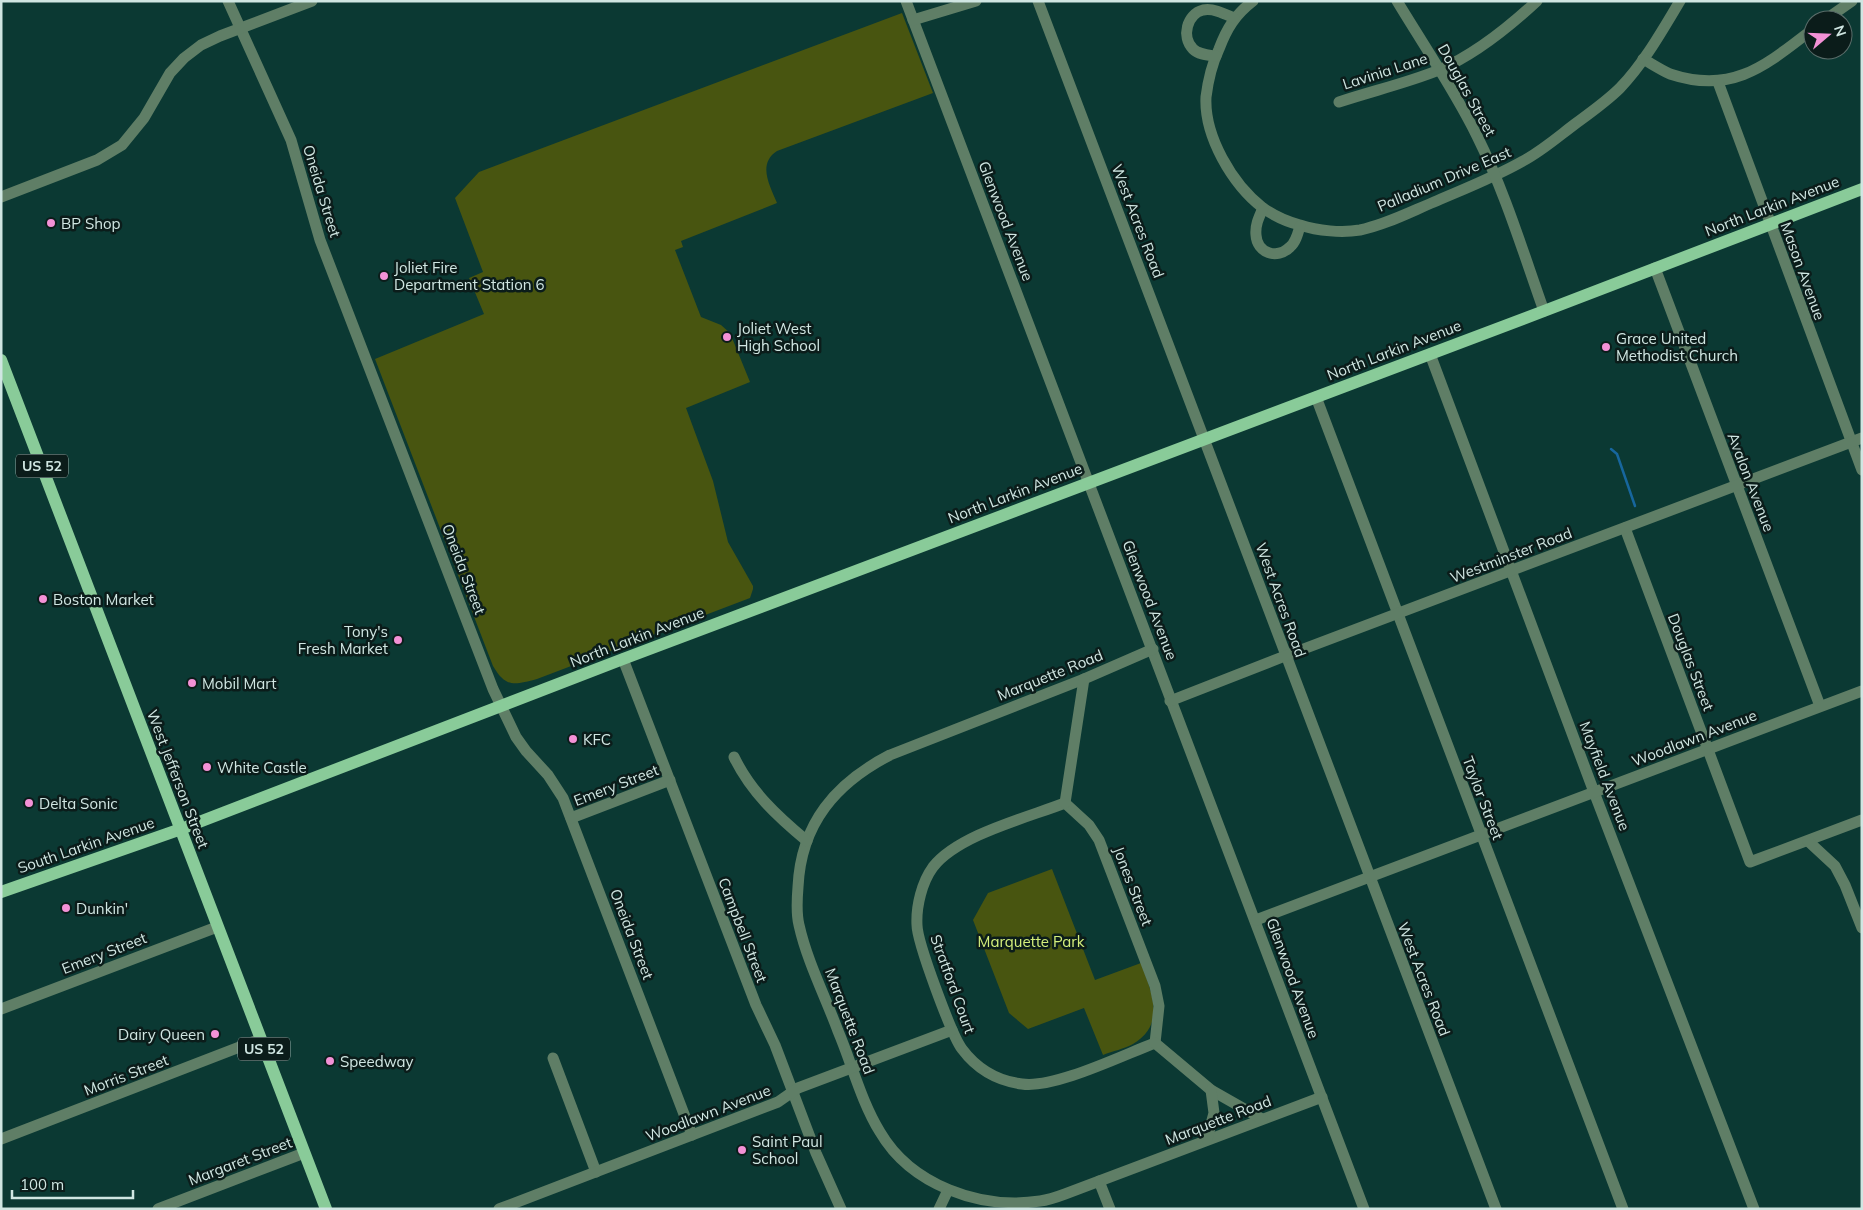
<svg xmlns="http://www.w3.org/2000/svg" width="1863" height="1210" viewBox="0 0 1863 1210" font-family="Mulish,sans-serif">
  <style>
    .green { fill: #485510 }
    .lines { fill: none; stroke-linecap: round; stroke-linejoin: round }
    .stream { stroke: #17669d; stroke-width: 2.5 }
    .minor { stroke: #5f7e66; stroke-width: 11 }
    .major { stroke: #89cb99; stroke-width: 12 }
    .poi-dot { fill: #f391d6; stroke: #0b1c1a; stroke-width: 2 }
    .labels { text-anchor: middle; dominant-baseline: central; stroke-width: 5; stroke-linejoin: round; paint-order: stroke }
    .shield { fill: #0b1c1a; stroke: #95a9a6; stroke-width: 1 }
    .shield-label { font-size: 14px; font-weight: bold; fill: #d0e6e2 }
    .street-label { font-size: 15px; fill: #d0e6e2; stroke: #0b1c1a }
    .poi-label { font-size: 15px; fill: #d0e6e2; stroke: #0b1c1a; text-anchor: start }
    .park-label { font-size: 15px; fill: #d4ef7c; stroke: #0b1c1a }
  </style>
  <rect width="100%" height="100%" fill="#0b3933"/>
  <g class="green">
    <path d="M902,13l31,80 -156,58c-20,13 -7,35 0,52l-96,38 2,6 -8,3 26,67 20,8 9,8 20,49 -64,26 27,73 15,61 25,44v3l-3,9 -213,81c-23,6 -31,9 -44,-13l-118,-307 109,-45 -15,-36 14,-6 -28,-74 24,-26z"/>
    <path d="M1052,869l43,111 46,-17c10,28 26,61 -8,81 -9,5 -20,7 -30,11l-19,-47 -56,21 -19,-16 -36,-93 15,-27z"/>
  </g>
  <g class="lines">
    <polyline class="stream" points="1611,449 1617,454 1635,506"/>
    <g class="minor">
      <polyline points="228,1 291,140 320,240 493,689 516,737 526,751 548,775 563,798 692,1135"/>
      <polyline points="906,1 1364,1209"/>
      <path d="M1038,1c154,402 304,806 458,1208"/>
      <path d="M1253,1c-18,14 -26,27 -34,48 -7,15 -11,32 -13,48 -2,39 26,87 57,111 10,7 25,14 37,17 18,6 42,8 60,5 25,-5 50,-18 74,-28 30,-13 61,-25 89,-41 19,-10 36,-25 52,-37 15,-11 32,-23 45,-36 24,-25 42,-57 60,-87"/>
      <path d="M1397,1c27,45 57,88 80,135 28,56 46,116 67,175"/>
      <polyline points="913,20 976,1"/>
      <polyline points="1825,20 1852,1"/>
      <path d="M1216,56c-8,-1 -17,-1 -23,-7 -12,-12 -6,-35 10,-39 11,-2 22,4 31,8"/>
      <path d="M1643,59c9,5 18,11 27,15 63,21 96,-9 143,-45"/>
      <polyline points="1718,82 1862,470"/>
      <path d="M1339,102c33,-11 68,-19 100,-32 35,-15 70,-43 98,-69"/>
      <polyline points="1,197 97,160 122,145 144,118 170,73 184,58 201,45 220,36 312,1"/>
      <path d="M1263,208c-4,9 -8,17 -7,27 1,18 21,25 34,12 6,-5 8,-14 10,-21"/>
      <polyline points="1655,268 1820,706"/>
      <polyline points="1430,354 1594,792 1754,1209"/>
      <polyline points="1316,397 1623,1209"/>
      <polyline points="1625,528 1750,862 1862,820"/>
      <path d="M1153,649l-69,30 -194,76c-54,28 -89,68 -92,132 -1,12 -2,26 1,38 8,36 26,71 39,106 14,33 23,70 42,101 31,53 100,78 160,69 8,-1 17,-4 25,-7l257,-97"/>
      <polyline points="623,659 756,1005 775,1045 816,1153 841,1209"/>
      <polyline points="1170,701 1285,656 1862,438"/>
      <path d="M734,757c17,35 43,59 73,84"/>
      <path d="M1065,803c-39,15 -107,32 -132,64 -11,15 -17,39 -16,58 0,17 35,111 45,124 15,20 36,32 60,35 32,5 101,-29 133,-41"/>
      <polyline points="1065,803 1089,825 1099,840 1155,986 1159,1006 1155,1043"/>
      <polyline points="1065,803 1084,679"/>
      <polyline points="571,818 670,780"/>
      <polyline points="1808,841 1835,866 1845,885 1862,928"/>
      <polyline points="1256,920 1862,691"/>
      <polyline points="1,1009 217,927"/>
      <polyline points="1155,1043 1211,1090 1262,1119"/>
      <polyline points="553,1058 596,1172"/>
      <polyline points="1,1139 260,1039"/>
      <polyline points="1207,1139 1214,1113 1211,1090"/>
      <polyline points="1099,1181 1110,1209"/>
      <polyline points="158,1209 304,1153"/>
      <polyline points="499,1209 778,1102 798,1088 952,1030"/>
      <polyline points="939,1209 948,1190"/>
    </g>
    <g class="major">
      <polyline points="1,360 326,1209"/>
      <polyline points="1,892 181,829 623,659 1544,311 1862,189"/>
    </g>
  </g>
  <g class="poi-dot">
    <circle cx="51" cy="223" r="5"/>
    <circle cx="384" cy="276" r="5"/>
    <circle cx="727" cy="337" r="5"/>
    <circle cx="1606" cy="347" r="5"/>
    <circle cx="43" cy="599" r="5"/>
    <circle cx="398" cy="640" r="5"/>
    <circle cx="192" cy="683" r="5"/>
    <circle cx="573" cy="739" r="5"/>
    <circle cx="207" cy="767" r="5"/>
    <circle cx="29" cy="803" r="5"/>
    <circle cx="66" cy="908" r="5"/>
    <circle cx="215" cy="1034" r="5"/>
    <circle cx="330" cy="1061" r="5"/>
    <circle cx="742" cy="1150" r="5"/>
  </g>
  <g class="labels">
    <g class="shield">
      <rect x="16" y="454.5" width="52" height="23" rx="4"/>
      <rect x="238" y="1037.5" width="52" height="23" rx="4"/>
    </g>
    <g class="shield-label">
      <text x="42" y="466">US 52</text>
      <text x="264" y="1049">US 52</text>
    </g>
    <g class="street-label">
      <text transform="translate(1385 71) rotate(-18)">Lavinia Lane</text>
      <text transform="translate(1467 90) rotate(61)">Douglas Street</text>
      <text transform="translate(1444 179) rotate(-23)">Palladium Drive East</text>
      <text transform="translate(322 191) rotate(73)">Oneida Street</text>
      <text transform="translate(1772 206) rotate(-21)">North Larkin Avenue</text>
      <text transform="translate(1006 221) rotate(69)">Glenwood Avenue</text>
      <text transform="translate(1138 221) rotate(69)">West Acres Road</text>
      <text transform="translate(1803 271) rotate(70)">Mason Avenue</text>
      <text transform="translate(1394 350) rotate(-21)">North Larkin Avenue</text>
      <text transform="translate(1751 482) rotate(69)">Avalon Avenue</text>
      <text transform="translate(1015 493) rotate(-21)">North Larkin Avenue</text>
      <text transform="translate(1511 555) rotate(-21)">Westminster Road</text>
      <text transform="translate(464 569) rotate(69)">Oneida Street</text>
      <text transform="translate(1150 600) rotate(69)">Glenwood Avenue</text>
      <text transform="translate(1281 600) rotate(70)">West Acres Road</text>
      <text transform="translate(637 637) rotate(-21)">North Larkin Avenue</text>
      <text transform="translate(1691 662) rotate(69)">Douglas Street</text>
      <text transform="translate(1050 675) rotate(-22)">Marquette Road</text>
      <text transform="translate(1694 738) rotate(-21)">Woodlawn Avenue</text>
      <text transform="translate(1605 776) rotate(69)">Mayfield Avenue</text>
      <text transform="translate(178 779) rotate(69)">West Jefferson Street</text>
      <text transform="translate(616 785) rotate(-21)">Emery Street</text>
      <text transform="translate(1483 798) rotate(69)">Taylor Street</text>
      <text transform="translate(86 845) rotate(-19)">South Larkin Avenue</text>
      <text transform="translate(1133 886) rotate(69)">Jones Street</text>
      <text transform="translate(743 930) rotate(69)">Campbell Street</text>
      <text transform="translate(632 934) rotate(69)">Oneida Street</text>
      <text transform="translate(104 953) rotate(-21)">Emery Street</text>
      <text transform="translate(1293 978) rotate(70)">Glenwood Avenue</text>
      <text transform="translate(1424 979) rotate(69)">West Acres Road</text>
      <text transform="translate(953 984) rotate(70)">Stratford Court</text>
      <text transform="translate(850 1021) rotate(69)">Marquette Road</text>
      <text transform="translate(126 1075) rotate(-21)">Morris Street</text>
      <text transform="translate(708 1113) rotate(-21)">Woodlawn Avenue</text>
      <text transform="translate(1218 1120) rotate(-21)">Marquette Road</text>
      <text transform="translate(240 1161) rotate(-21)">Margaret Street</text>
    </g>
    <g class="poi-label">
      <text x="61" y="223">BP Shop</text>
      <text x="394" y="267">Joliet Fire<tspan x="394" dy="17">Department Station 6</tspan></text>
      <text x="737" y="328">Joliet West<tspan x="737" dy="17">High School</tspan></text>
      <text x="1616" y="338">Grace United<tspan x="1616" dy="17">Methodist Church</tspan></text>
      <text x="53" y="599">Boston Market</text>
      <text x="388" y="631" text-anchor="end">Tony's<tspan x="388" dy="17">Fresh Market</tspan></text>
      <text x="202" y="683">Mobil Mart</text>
      <text x="583" y="739">KFC</text>
      <text x="217" y="767">White Castle</text>
      <text x="39" y="803">Delta Sonic</text>
      <text x="76" y="908">Dunkin'</text>
      <text x="205" y="1034" text-anchor="end">Dairy Queen</text>
      <text x="340" y="1061">Speedway</text>
      <text x="752" y="1141">Saint Paul<tspan x="752" dy="17">School</tspan></text>
    </g>
    <g class="park-label">
      <text x="1031" y="941">Marquette Park</text>
    </g>
  </g>
  <rect width="1863" height="1210" fill="none" stroke="#d0e6e2" stroke-width="5"/>
  <g transform="translate(1828 35) rotate(71)"><circle r="24" fill="#0b1c1a" stroke="#5a6d6a"/>
  <path d="M0-4L9 19L0 12L-9 19Z" fill="#f391d6"/>
  <text y="-8" font-size="14" font-weight="bold" text-anchor="middle" fill="#d0e6e2">N</text>
  </g>
  <path d="M12 1190v8h121v-8" fill="none" stroke="#d0e6e2" stroke-width="2.5"/>
  <text x="20" y="1190" font-size="15" fill="#d0e6e2" stroke="#0b1c1a" stroke-width="4" paint-order="stroke">100 m</text>
</svg>
